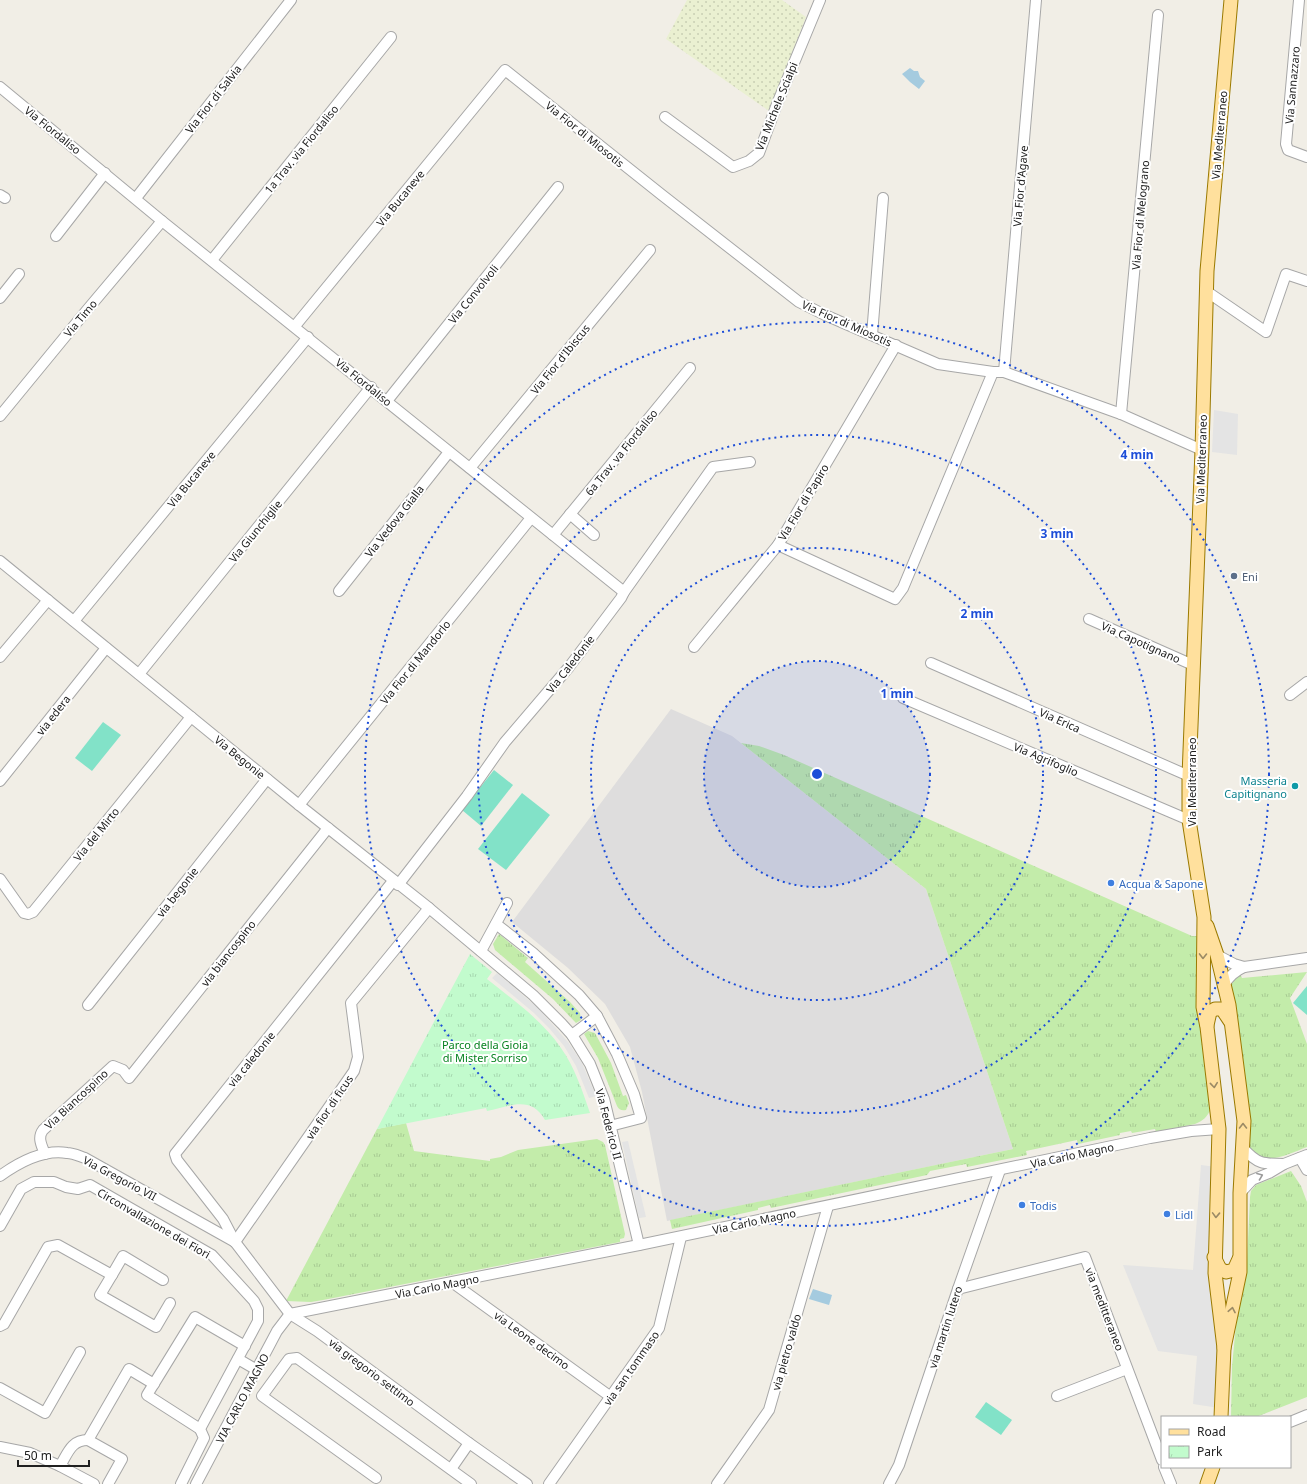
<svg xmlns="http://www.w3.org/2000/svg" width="1307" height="1484" viewBox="0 0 1307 1484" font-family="'Noto Sans',sans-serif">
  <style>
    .residential { fill: #dedddd }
    .farmland { fill: url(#farmland-dots) }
    .grass { fill: url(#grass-tufts) }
    .park { fill: url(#park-tufts) }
    .pitch { fill: #82e2c8 }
    .parking { fill: #e4e4e4 }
    .water { fill: #a5cbdf }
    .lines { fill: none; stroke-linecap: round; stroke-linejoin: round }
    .minor-casing { stroke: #a7a7a7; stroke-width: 12 }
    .major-casing { stroke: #9b7a00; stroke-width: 15 }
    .minor { stroke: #fff; stroke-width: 10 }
    .major { stroke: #ffe09d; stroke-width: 13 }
    .oneway { stroke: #9b8a65 }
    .oneway2 { stroke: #9b9b9b }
    .ring { fill: none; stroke: #1d4ed8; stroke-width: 2; stroke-dasharray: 2 4 }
    .service-dot { fill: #5c6f8a; stroke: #fff; stroke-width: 1.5 }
    .culture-dot { fill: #0f9aa8; stroke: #fff; stroke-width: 1.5 }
    .shop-dot { fill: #3f7fe0; stroke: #fff; stroke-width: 1.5 }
    .labels { text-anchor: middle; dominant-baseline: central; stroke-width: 4; stroke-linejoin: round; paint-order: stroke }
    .street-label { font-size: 11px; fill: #202020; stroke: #fff }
    .service-label { font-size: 11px; fill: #4e5e75; stroke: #fff; text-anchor: start }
    .culture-label { font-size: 11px; fill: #0d838f; stroke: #fff; text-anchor: end }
    .shop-label { font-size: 11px; fill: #366cbe; stroke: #fff; text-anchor: start }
    .park-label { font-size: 11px; fill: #088321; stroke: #fff }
    .centre { fill: #1d4ed8; stroke: #fff; stroke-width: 2 }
    .ring-label { font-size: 12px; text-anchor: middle; font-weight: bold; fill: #1d4ed8; stroke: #fff; stroke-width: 4; stroke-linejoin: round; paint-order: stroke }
  </style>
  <defs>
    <pattern id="farmland-dots" width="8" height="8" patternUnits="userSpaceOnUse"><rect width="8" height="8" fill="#eaf0d1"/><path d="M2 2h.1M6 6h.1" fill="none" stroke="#c8ceb3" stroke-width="1.8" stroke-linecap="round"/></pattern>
    <pattern id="grass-tufts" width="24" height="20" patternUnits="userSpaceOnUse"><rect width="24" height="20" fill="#c3ecaa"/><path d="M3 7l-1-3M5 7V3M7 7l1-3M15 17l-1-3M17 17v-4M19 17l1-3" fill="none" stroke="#a7ca92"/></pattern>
    <pattern id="park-tufts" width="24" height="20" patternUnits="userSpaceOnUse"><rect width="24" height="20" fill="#c2fbcd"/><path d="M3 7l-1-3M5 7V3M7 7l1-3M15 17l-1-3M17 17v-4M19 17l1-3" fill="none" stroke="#a6d7b0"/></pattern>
  </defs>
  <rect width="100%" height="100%" fill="#f1eee6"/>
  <polygon class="residential" points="671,709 732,736 926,889 1013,1149 667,1221 642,1092 630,1047 605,1004 568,968 512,922"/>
  <polygon class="farmland" points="687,0 782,0 806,17 769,111 666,39"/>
  <g class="grass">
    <path d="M741,743l18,3 25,9 408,181h5l2,7 12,166c-4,8 -8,12 -16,15l-39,8 -1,-3 -23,4 -1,-2 -11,2v2l-42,9 -1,-4 -51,11 1,4 -60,12 -1,-3 -36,7 -3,4 -156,33 -1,-3 -12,3v2l-86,19 -2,-9 343,-71 -87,-260z"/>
    <polygon points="499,934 528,958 525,962 570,1002 580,1013 581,1020 576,1023 553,999 495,950 493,944"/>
    <path d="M1307,972l-17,26 17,46v103c-19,7 -49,24 -59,-4l-19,-161 11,-8 2,4z"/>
    <path d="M588,1031l7,2 16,30 12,33 3,-1 3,8 -3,7c-4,1 -7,0 -9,-4l-19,-48 -14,-24z"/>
    <polygon points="406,1123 414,1151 490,1161 490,1159 501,1157 518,1150 597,1139 603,1142 605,1145 625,1234 624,1238 620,1239 620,1242 323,1300 311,1302 286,1301 377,1129"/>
    <polygon points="1291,1171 1301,1186 1307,1202 1307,1397 1256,1417 1231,1417 1232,1366 1236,1325 1247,1263 1250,1197 1251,1191 1256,1185"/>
  </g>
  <path class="park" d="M470,954l22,18 -5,7c26,21 55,41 74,69 14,20 21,42 29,65l-45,7c-14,-25 -35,-14 -58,-9l-1,-3 -109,21z"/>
  <g class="pitch">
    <polygon points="103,722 121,735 92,771 75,758"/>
    <polygon points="494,770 513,785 481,826 462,810"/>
    <polygon points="522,793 550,815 506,870 478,849"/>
    <polygon points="1307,986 1307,1015 1293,1003"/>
    <polygon points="986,1402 1012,1420 1001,1435 975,1417"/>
  </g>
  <g class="parking">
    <polygon points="1214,410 1238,414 1237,455 1212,452"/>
    <polygon points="497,973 538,1008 568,1042 582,1063 596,1096 589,1098 576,1066 564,1046 549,1028 534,1013 492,978"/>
    <polygon points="628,1141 646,1217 639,1218 622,1142"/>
    <polygon points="1201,1165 1216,1167 1222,1344 1219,1408 1193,1404 1197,1356 1158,1351 1123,1265 1193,1270"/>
  </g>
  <g class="water">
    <polygon points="910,68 914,71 918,71 920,77 925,81 919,89 910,82 902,74"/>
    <polygon points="813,1289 832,1295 829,1305 809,1299"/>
  </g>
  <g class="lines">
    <g class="minor-casing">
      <g id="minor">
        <polyline points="1299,0 1286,144 1288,150 1307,157"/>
        <polyline points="0,87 162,221 624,592"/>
        <polyline points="665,117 733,167 749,161 759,153 777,104 820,0"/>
        <polyline points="0,195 5,198"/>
        <polyline points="136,198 291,0"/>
        <polyline points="56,236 105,173"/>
        <polyline points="212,260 391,37"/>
        <polyline points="1206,291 1266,332 1286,274 1307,281"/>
        <polyline points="0,298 19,274"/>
        <polyline points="295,326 505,70 662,195 799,302 825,315 938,364 993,372 1004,372 1121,414 1202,450"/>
        <polyline points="872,335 883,198"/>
        <polyline points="1004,372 1036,0"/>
        <polyline points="387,401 558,187"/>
        <polyline points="1121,414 1158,15"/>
        <polyline points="0,416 87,310 162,221"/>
        <polyline points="470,468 650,250"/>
        <polyline points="570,514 594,535"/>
        <polyline points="553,535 690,368"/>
        <polyline points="778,545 895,599 903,588 993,372"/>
        <polyline points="0,561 299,805 429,908 533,995 562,1024 572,1035 590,1064 604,1099 639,1245"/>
        <polyline points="339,591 449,452"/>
        <polyline points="1089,619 1193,665"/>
        <polyline points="74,621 308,337"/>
        <polyline points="694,647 778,545 896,345"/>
        <polyline points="0,657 48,600"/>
        <polyline points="931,663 1189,776"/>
        <polyline points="139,674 371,387"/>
        <polyline points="1290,695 1307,682"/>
        <polyline points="903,698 1189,820"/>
        <polyline points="0,781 106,648"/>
        <polyline points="299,805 531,518"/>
        <polyline points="0,879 24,913 28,914 33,912 191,717"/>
        <polyline points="393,881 175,1154 177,1160 223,1219 235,1242 290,1314 317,1331 469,1443 527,1484"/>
        <polyline points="398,885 467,796 505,742 569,667 621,598 624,592 713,467 750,462"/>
        <polyline points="496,924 533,953 579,995 597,1016 617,1054 634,1094 641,1118 610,1126"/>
        <polyline points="481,951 507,903"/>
        <polyline points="1217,955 1234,964 1244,967"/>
        <path d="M1224,985c5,-9 11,-14 20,-18l63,-9"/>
        <polyline points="88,1005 267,779"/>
        <polyline points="572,1035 597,1016"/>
        <path d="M1243,1148c14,16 20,16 41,16"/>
        <path d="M45,1154c-3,-8 -8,-16 -2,-24l70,-64 10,4 6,8 199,-250"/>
        <polyline points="1300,1158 1307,1170"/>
        <path d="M0,1176c18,-13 43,-27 67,-23 6,0 12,3 18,5l150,84"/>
        <polyline points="1240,1193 1252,1180 1269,1173 1284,1164 1307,1155"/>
        <polyline points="0,1226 21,1189 34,1182 54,1182 66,1187 78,1189 90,1185 212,1255 254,1301 258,1309 258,1321 200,1429 204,1438 181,1484"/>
        <polyline points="235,1242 354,1071 358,1057 351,1003 429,908"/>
        <polyline points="112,1275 100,1295 156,1327 170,1303"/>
        <polyline points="453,1283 611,1397"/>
        <polyline points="958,1289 1085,1257 1162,1460"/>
        <polyline points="0,1326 4,1324 48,1247 58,1245 112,1275 123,1256 163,1280"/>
        <polyline points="238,1359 257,1370"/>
        <polyline points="0,1388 45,1413 80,1352"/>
        <polyline points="1057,1396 1127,1369"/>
        <polyline points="1290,1422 1307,1415"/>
        <polyline points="200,1429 147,1395 195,1317 245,1346"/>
        <polyline points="0,1447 30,1453 60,1466 94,1484"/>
        <path d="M60,1466c8,-13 11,-26 28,-26"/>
        <polyline points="1164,1467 1171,1484"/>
        <polyline points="451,1469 469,1443"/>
        <polyline points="376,1478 262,1396 289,1359 297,1358 471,1484"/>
        <polyline points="108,1484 122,1459 88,1440 129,1369 154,1384"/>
        <polyline points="196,1484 277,1331 290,1314 639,1245 1150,1138 1191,1131 1219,1129"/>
        <polyline points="549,1484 659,1328 681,1237"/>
        <polyline points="717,1484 769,1410 828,1206"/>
        <polyline points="889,1484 899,1465 958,1289 1000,1170"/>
      </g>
    </g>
    <g class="major-casing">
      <g id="major">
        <polyline points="1207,926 1217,955 1229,1005 1244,1121 1240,1193 1240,1272 1224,1348 1221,1417"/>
        <polyline points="1207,1025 1210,1012 1215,1009 1222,1009 1230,1021"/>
        <polyline points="1214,1257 1220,1269 1226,1272 1234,1270 1239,1259"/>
        <polyline points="1224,1348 1215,1273 1219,1129 1207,1027 1203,1007 1204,917 1189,820 1189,776 1202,450 1207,271 1231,0"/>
        <polyline points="1207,1484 1213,1467"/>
      </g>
    </g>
    <use href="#minor" class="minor"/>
    <use href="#major" class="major"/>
  </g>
  <defs><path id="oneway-chevron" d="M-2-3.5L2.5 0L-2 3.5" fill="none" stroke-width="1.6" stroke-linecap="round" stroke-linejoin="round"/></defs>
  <g class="oneway">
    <use href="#oneway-chevron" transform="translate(1203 956) rotate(91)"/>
    <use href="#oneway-chevron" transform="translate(1214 1085) rotate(84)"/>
    <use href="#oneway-chevron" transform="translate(1243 1126) rotate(-90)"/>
    <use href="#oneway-chevron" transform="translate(1216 1215) rotate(92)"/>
    <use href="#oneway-chevron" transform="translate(1232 1310) rotate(-79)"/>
  </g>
  <use class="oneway2" href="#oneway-chevron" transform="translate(1260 1176) rotate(-21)"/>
  <circle cx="817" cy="774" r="113" fill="#1d4ed8" fill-opacity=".12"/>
  <g class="ring">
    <circle cx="817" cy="774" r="113"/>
    <circle cx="817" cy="774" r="226"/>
    <circle cx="817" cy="774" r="339"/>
    <circle cx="817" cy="774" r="452"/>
  </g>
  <circle class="service-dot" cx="1234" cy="576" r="4"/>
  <circle class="culture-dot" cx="1295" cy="786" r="4"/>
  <g class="shop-dot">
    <circle cx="1111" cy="883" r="4"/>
    <circle cx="1022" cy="1205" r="4"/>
    <circle cx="1167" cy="1214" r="4"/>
  </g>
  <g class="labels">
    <g class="street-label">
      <text transform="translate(1292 85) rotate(-85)">Via Sannazzaro</text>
      <text transform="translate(213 99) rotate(-52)">Via Fior di Salvia</text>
      <text transform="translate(776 106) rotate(-68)">Via Michele Scialpi</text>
      <text transform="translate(53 130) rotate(39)">Via Fiordaliso</text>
      <text transform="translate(585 134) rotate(39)">Via Fior di Miosotis</text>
      <text transform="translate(1219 135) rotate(-85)">Via Mediterraneo</text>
      <text transform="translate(301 149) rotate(-51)">1a Trav. via Fiordaliso</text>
      <text transform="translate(1020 186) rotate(-85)">Via Fior d'Agave</text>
      <text transform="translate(400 198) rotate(-51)">Via Bucaneve</text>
      <text transform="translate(1140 215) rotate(-85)">Via Fior di Melograno</text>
      <text transform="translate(473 294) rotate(-51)">Via Convolvoli</text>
      <text transform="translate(80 318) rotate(-50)">Via Timo</text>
      <text transform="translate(847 323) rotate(24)">Via Fior di Miosotis</text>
      <text transform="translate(560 359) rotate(-51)">Via Fior d'Ibiscus</text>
      <text transform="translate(364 382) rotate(39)">Via Fiordaliso</text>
      <text transform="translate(621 452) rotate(-51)">6a Trav. va Fiordaliso</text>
      <text transform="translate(1201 459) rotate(-88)">Via Mediterraneo</text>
      <text transform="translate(191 479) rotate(-51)">Via Bucaneve</text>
      <text transform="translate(803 502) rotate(-59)">Via Fior di Papiro</text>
      <text transform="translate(394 521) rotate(-52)">Via Vedova Gialla</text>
      <text transform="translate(255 531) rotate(-51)">Via Giunchiglie</text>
      <text transform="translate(1141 642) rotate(24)">Via Capotignano</text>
      <text transform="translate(415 662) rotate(-51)">Via Fior di Mandorlo</text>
      <text transform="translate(570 664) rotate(-52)">Via Caledonie</text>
      <text transform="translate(53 715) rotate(-52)">via edera</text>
      <text transform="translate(1060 720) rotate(24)">Via Erica</text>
      <text transform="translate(240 757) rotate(39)">Via Begonie</text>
      <text transform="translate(1046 759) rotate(23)">Via Agrifoglio</text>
      <text transform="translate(1191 782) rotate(-90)">Via Mediterraneo</text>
      <text transform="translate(96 834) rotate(-51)">Via del Mirto</text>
      <text transform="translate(177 892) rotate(-52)">via begonie</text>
      <text transform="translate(228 953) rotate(-52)">via biancospino</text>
      <text transform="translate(251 1059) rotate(-51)">via caledonie</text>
      <text transform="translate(76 1099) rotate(-43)">Via Biancospino</text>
      <text transform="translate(329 1107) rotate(-56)">via fior di ficus</text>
      <text transform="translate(609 1124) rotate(75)">Via Federico II</text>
      <text transform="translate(1072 1155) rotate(-12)">Via Carlo Magno</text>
      <text transform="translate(120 1178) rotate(28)">Via Gregorio VII</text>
      <text transform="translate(754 1221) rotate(-12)">Via Carlo Magno</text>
      <text transform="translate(154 1223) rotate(30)">Circonvallazione dei Fiori</text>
      <text transform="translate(437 1286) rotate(-11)">Via Carlo Magno</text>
      <text transform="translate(1105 1309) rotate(69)">via meditteraneo</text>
      <text transform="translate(945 1327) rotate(-72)">via martin lutero</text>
      <text transform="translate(532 1340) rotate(36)">via Leone decimo</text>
      <text transform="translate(786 1352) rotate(-74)">via pietro valdo</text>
      <text transform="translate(631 1368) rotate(-55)">via san tommaso</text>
      <text transform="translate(372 1372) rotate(37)">via gregorio settimo</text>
      <text transform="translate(242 1398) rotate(-62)">VIA CARLO MAGNO</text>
    </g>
    <g class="service-label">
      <text x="1242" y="576">Eni</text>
    </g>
    <g class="culture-label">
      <text x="1287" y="780">Masseria<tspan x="1287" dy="13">Capitignano</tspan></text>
    </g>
    <g class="shop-label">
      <text x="1119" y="883">Acqua &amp; Sapone</text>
      <text x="1030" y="1205">Todis</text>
      <text x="1175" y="1214">Lidl</text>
    </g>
    <g class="park-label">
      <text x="485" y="1044">Parco della Gioia<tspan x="485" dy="13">di Mister Sorriso</tspan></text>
    </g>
  </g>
  <circle cx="817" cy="774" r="6" class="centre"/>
  <g class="ring-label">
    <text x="1137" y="459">4 min</text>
    <text x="1057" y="538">3 min</text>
    <text x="977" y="618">2 min</text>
    <text x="897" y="698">1 min</text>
  </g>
  <rect x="1161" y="1416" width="130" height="52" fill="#ffffff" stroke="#a6a6a6"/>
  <rect x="1169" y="1429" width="20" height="6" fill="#ffe09d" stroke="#a6a6a6"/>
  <text x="1197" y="1436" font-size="12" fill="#202020">Road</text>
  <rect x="1169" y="1446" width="20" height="12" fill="url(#park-tufts)" stroke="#a6a6a6"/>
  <text x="1197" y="1456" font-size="12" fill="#202020">Park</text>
  <path d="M18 1460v6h71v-6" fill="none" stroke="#202020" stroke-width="2"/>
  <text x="24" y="1460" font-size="12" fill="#202020" stroke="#ffffff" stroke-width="3" paint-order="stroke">50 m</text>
</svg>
